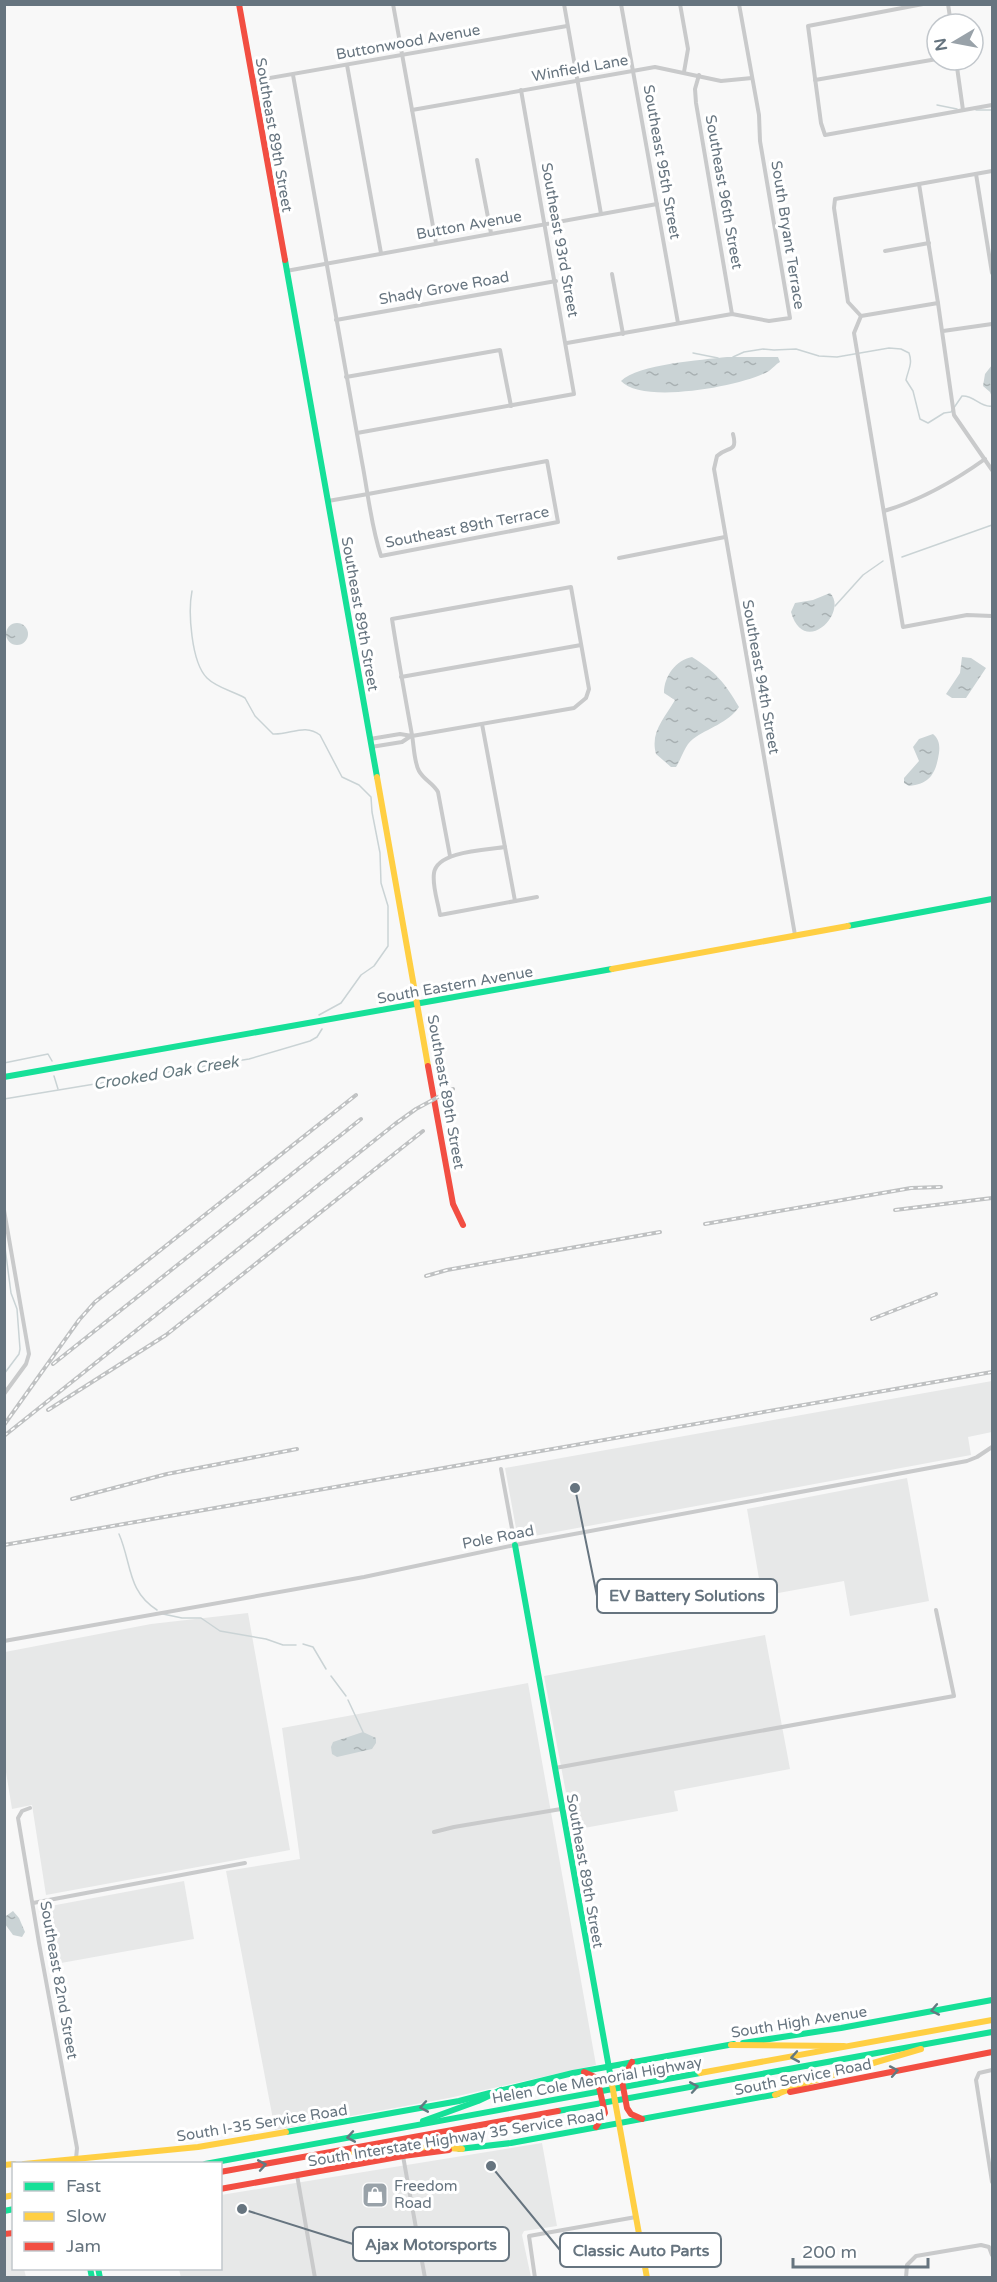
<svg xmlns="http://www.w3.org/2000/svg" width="997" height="2282" viewBox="0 0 997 2282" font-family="'Varela Round',sans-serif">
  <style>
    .built { fill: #e7e8e8 }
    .water { fill: url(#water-ripples) }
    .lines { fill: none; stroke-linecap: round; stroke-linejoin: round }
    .stream { stroke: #cad3d5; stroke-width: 1.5 }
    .street { stroke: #c9cacb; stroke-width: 4 }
    .fast { stroke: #16e098; stroke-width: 6 }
    .slow { stroke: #ffcf43; stroke-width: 6 }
    .jam { stroke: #f24e42; stroke-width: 6 }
    .rail-casing { stroke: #bfc1c2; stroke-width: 4 }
    .rail { stroke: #fff; stroke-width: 1.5; stroke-dasharray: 4.5; stroke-linecap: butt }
    .oneway { stroke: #627980 }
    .labels { text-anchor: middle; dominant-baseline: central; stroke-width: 6; stroke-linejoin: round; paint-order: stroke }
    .street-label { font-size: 15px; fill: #66747f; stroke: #fff }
    .poi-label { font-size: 15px; fill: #66747f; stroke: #fff; text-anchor: start }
    .water-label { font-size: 16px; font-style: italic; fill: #667a80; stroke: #fff }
    .leader { fill: none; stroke: #66747f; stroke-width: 2 }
    .callout-dot { fill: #66747f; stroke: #fff; stroke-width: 2 }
    .callout { fill: #fff; stroke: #66747f; stroke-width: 2 }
    .callout-label { font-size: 16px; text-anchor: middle; font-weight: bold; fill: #66747f }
  </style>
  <defs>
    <pattern id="water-ripples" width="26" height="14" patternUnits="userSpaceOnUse" patternTransform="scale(1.5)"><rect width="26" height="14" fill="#cad3d5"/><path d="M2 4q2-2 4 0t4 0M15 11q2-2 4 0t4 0" fill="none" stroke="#a8b0b2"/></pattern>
  </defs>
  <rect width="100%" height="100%" fill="#f8f8f8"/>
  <g class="built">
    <polygon points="992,1381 992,1432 968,1437 971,1455 518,1539 505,1468"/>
    <polygon points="907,1478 929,1601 850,1616 844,1581 762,1596 747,1509"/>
    <polygon points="248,1613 290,1850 46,1895 32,1805 12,1809 5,1766 5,1652 151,1624"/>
    <polygon points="765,1635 790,1769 674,1791 678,1811 573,1830 544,1676"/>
    <polygon points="528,1683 596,2065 449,2098 275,2130 226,1871 300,1859 282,1728"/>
    <polygon points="184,1881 194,1939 50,1965 40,1908"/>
    <polygon points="542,2143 557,2226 524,2231 522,2235 531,2277 181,2278 179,2269 220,2268 221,2195"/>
    <polygon points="13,2236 14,2268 24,2269 26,2277 5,2277 5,2237"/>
  </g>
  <g class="water">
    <path d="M727,357h51l2,5c-4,2 -7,6 -11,9 -25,15 -127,34 -148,10 17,-17 81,-21 106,-24z"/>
    <polygon points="992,365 992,397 990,392 983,386 985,374"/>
    <path d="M830,593c19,19 -26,65 -39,19l4,-9 18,-3z"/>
    <circle cx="17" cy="634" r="11"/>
    <path d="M692,657c24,15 33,26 47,50 -11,16 -31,21 -46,32 -9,7 -11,19 -17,28h-5l-15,-13c-6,-22 8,-35 19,-54l-11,-7c0,-17 12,-33 28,-36z"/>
    <polygon points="962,657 971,658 986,668 966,698 952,698 946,694 960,673"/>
    <path d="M933,734c6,5 7,11 6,19 -3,19 -8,31 -30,33l-5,-3v-5l15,-17 -6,-14 6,-8z"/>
    <polygon points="363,1732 376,1738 376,1743 372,1749 337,1757 332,1754 331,1747 333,1742"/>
    <polygon points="13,1911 19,1918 25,1932 22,1937 13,1935 5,1924 6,1916"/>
  </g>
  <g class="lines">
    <g class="stream">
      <polyline points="937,105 957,109"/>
      <polyline points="976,110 992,110"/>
      <polyline points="693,353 718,358"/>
      <path d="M733,357l11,-5 19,-3 11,1 22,-1 23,7 18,1 52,-9 12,1 8,4c4,11 -1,17 -3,27l7,11 7,28 8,4 16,-10 7,-1 11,-16c12,-1 19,12 30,10"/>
      <polyline points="902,557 992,525"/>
      <path d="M192,591c-4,20 -1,71 15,87 10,10 26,13 38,20l10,18 18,18c17,1 32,-11 47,1l22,42 17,8 12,12 1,15 8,41 1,30 7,23v40l-14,20 -13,9 -20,28 -22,12"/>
      <polyline points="835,606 863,575 883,561"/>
      <polyline points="4,1063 48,1054 52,1061"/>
      <polyline points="54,1076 58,1089"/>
      <polyline points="4,1099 119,1080 131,1080 143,1076 249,1059 310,1041 317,1037 322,1029"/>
      <polyline points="4,1240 11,1293 17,1309 20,1349 19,1354 4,1374"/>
      <path d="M119,1534c13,30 8,57 38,76"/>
      <polyline points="163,1614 182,1618 201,1618 220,1631 266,1639 283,1645 296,1645"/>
      <polyline points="303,1644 313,1647 326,1669"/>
      <polyline points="331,1676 346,1696"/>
      <polyline points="348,1700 363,1732"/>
    </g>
    <g class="street">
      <polyline points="393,4 436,243"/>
      <polyline points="564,4 601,214"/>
      <polyline points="621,4 678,323"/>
      <polyline points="680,4 688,49 684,72"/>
      <polyline points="923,4 808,26 821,123 825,135 992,105"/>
      <polyline points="948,4 951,24"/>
      <polyline points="956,60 963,110"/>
      <polyline points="347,65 381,253"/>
      <path d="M293,75l69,387c6,31 9,64 19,94l177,-34 -11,-61 -179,33 -40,7"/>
      <polyline points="699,75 695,89 696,103 732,314"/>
      <polyline points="815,80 937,59"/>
      <polyline points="253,81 567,26"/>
      <polyline points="412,110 655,67 721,81 752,78"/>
      <polyline points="477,160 491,233"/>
      <polyline points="976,174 992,273"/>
      <polyline points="919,184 938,303"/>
      <polyline points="885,251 929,243"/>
      <polyline points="286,271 657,204"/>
      <polyline points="612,274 623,334"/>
      <polyline points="861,316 848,302 834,208 835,199 992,171"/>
      <polyline points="336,320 556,281"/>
      <polyline points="943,331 992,324"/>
      <polyline points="567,343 732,314 769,321 790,318 760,141 759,115 739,4"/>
      <polyline points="346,377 500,350 511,406"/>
      <polyline points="357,433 574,394 521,90"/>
      <path d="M733,434c5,19 -5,12 -16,22l-3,13 81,466"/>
      <polyline points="992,470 954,415 938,303 861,316 854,333 903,627 967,615 992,616"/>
      <path d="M884,511c37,-11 69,-29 101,-52"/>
      <polyline points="619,558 725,537"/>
      <polyline points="401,677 581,645"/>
      <polyline points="482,724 515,901"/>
      <path d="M370,739l30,-5 12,2 162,-28 12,-10 3,-9 -18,-102 -179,32c6,39 13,77 20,116 2,11 2,27 7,36 5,9 14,12 19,21l12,64"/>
      <polyline points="371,747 402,742 411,736"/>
      <path d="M505,847c-19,3 -68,4 -71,26 -2,13 4,29 6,42l97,-18"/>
      <polyline points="4,1210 29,1354 26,1364 4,1394"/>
      <polyline points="501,1469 515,1545"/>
      <polyline points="4,1641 364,1577 515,1545 967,1461 977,1457 992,1447"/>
      <polyline points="555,1768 954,1696 936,1610"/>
      <polyline points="30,1808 22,1811 18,1818 39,1943 77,2148 76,2159"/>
      <polyline points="434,1832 454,1827 561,1809"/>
      <polyline points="33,1903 245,1863"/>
      <polyline points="992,2070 979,2073 976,2080 992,2182"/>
      <polyline points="403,2156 425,2278"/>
      <polyline points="297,2175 315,2278"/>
      <polyline points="535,2278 529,2236 636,2217"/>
      <polyline points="906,2278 907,2265 916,2256 981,2245 989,2247 992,2255"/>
    </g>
    <g class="fast">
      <polyline points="285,260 377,777"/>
      <polyline points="848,926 992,899"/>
      <polyline points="4,1077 612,969"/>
      <polyline points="515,1545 611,2079"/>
      <polyline points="743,2043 841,2028 992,2000"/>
      <polyline points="499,2091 573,2073 734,2044"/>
      <polyline points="558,2111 992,2032"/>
      <polyline points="423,2121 478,2101 501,2090"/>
      <polyline points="286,2132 459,2101 490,2093"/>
      <polyline points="459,2149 511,2143 778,2094"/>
      <polyline points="205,2164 700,2073"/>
      <polyline points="4,2211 14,2209"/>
      <polyline points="90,2268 92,2278"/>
      <polyline points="98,2268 100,2278"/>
    </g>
    <g class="slow">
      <polyline points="377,777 428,1066"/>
      <polyline points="612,969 848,926"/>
      <polyline points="731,2045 844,2046"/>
      <polyline points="700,2073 992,2020"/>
      <polyline points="611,2079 647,2278"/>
      <polyline points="775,2095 805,2083 921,2049"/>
      <polyline points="353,2152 435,2147 462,2149"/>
      <polyline points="24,2164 198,2147 286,2132"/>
      <polyline points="4,2165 14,2164"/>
      <polyline points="4,2197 14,2195"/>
    </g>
    <g class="jam">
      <polyline points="239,4 285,260"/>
      <polyline points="428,1066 453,1204 463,1225"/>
      <polyline points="632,2062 622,2081 627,2108 631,2114 642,2119"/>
      <polyline points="584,2072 597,2078 605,2113 596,2127"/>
      <polyline points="790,2092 992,2052"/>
      <polyline points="220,2172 558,2111"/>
      <polyline points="220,2189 403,2156 449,2150"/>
      <polyline points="4,2234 14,2233"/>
    </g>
    <g class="rail-casing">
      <g id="rail">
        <polyline points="895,1210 992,1198"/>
        <polyline points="705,1224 911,1188 941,1187"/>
        <polyline points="426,1276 447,1270 660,1232"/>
        <polyline points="872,1319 936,1294"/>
        <polyline points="53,1364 361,1119"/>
        <polyline points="48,1410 166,1335 423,1131"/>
        <polyline points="4,1425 79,1320 95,1302 356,1095"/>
        <polyline points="4,1436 395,1124 416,1109 453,1089"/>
        <polyline points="72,1499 167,1474 297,1449"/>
        <polyline points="4,1545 992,1372"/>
      </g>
    </g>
    <use href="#rail" class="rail"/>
  </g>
  <defs><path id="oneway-chevron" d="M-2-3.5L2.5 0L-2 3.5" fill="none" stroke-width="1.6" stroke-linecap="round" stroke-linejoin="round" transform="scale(1.5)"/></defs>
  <g class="oneway">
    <use href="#oneway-chevron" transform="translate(935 2010) rotate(169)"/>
    <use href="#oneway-chevron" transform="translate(795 2057) rotate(170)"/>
    <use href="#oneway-chevron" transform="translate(894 2071) rotate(-11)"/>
    <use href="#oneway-chevron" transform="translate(694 2087) rotate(-10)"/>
    <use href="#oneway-chevron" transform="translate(424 2107) rotate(170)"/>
    <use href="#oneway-chevron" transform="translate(351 2137) rotate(170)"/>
    <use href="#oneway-chevron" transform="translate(262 2165) rotate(-10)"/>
  </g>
  <defs>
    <g id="shop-square" transform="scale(1.35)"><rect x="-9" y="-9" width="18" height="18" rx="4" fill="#99a2a9" stroke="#fff"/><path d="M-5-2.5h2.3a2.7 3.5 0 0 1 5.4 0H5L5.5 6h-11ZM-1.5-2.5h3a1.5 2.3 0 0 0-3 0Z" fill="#fff"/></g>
  </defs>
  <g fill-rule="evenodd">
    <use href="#shop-square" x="375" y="2195"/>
  </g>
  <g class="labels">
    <g class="street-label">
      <text transform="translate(408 42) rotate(-10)">Buttonwood Avenue</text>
      <text transform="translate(580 68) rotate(-10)">Winfield Lane</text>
      <text transform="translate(274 135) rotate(80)">Southeast 89th Street</text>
      <text transform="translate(662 162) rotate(80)">Southeast 95th Street</text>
      <text transform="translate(724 192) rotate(80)">Southeast 96th Street</text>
      <text transform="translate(469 225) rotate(-10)">Button Avenue</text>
      <text transform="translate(788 235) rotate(81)">South Bryant Terrace</text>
      <text transform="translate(560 240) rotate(80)">Southeast 93rd Street</text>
      <text transform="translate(444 288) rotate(-10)">Shady Grove Road</text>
      <text transform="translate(467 527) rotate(-11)">Southeast 89th Terrace</text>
      <text transform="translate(360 614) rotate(80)">Southeast 89th Street</text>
      <text transform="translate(761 677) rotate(80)">Southeast 94th Street</text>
      <text transform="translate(455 985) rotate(-10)">South Eastern Avenue</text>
      <text transform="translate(446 1092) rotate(80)">Southeast 89th Street</text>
      <text transform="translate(498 1537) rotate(-11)">Pole Road</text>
      <text transform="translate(585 1871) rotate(80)">Southeast 89th Street</text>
      <text transform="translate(59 1980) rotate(80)">Southeast 82nd Street</text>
      <text transform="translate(799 2022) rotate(-9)">South High Avenue</text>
      <text transform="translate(803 2077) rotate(-11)">South Service Road</text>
      <text transform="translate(597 2080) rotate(-10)">Helen Cole Memorial Highway</text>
      <text transform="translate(262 2123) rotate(-9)">South I-35 Service Road</text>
      <text transform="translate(456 2138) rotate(-9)">South Interstate Highway 35 Service Road</text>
    </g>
    <g class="poi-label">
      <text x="394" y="2186">Freedom<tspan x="394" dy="17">Road</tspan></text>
    </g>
    <g class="water-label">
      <text transform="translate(166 1073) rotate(-9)">Crooked Oak Creek</text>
    </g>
  </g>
  <path class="leader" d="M575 1488L597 1596M242 2209L353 2244M491 2166L560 2250"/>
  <g class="callout-dot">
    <circle cx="575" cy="1488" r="6"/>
    <circle cx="242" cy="2209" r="6"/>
    <circle cx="491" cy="2166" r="6"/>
  </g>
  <g class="callout">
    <rect x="597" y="1579" width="180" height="34" rx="6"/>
    <rect x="353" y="2227" width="156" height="34" rx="6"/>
    <rect x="560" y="2233" width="161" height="34" rx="6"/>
  </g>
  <g class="callout-label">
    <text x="687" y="1601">EV Battery Solutions</text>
    <text x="431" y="2250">Ajax Motorsports</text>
    <text x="641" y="2256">Classic Auto Parts</text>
  </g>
  <rect width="997" height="2282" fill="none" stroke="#66747f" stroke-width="12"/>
  <rect x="12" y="2162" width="210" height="108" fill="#ffffff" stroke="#c2c7cc" stroke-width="1.5"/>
  <rect x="24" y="2182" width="30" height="9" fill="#16e098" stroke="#c2c7cc" stroke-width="1.5"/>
  <text x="66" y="2192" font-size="18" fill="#66747f">Fast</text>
  <rect x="24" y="2212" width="30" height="9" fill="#ffcf43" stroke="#c2c7cc" stroke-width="1.5"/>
  <text x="66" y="2222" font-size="18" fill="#66747f">Slow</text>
  <rect x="24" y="2242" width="30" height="9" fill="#f24e42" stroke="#c2c7cc" stroke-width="1.5"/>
  <text x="66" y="2252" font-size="18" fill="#66747f">Jam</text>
  <g transform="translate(955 42) rotate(260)"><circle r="28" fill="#ffffff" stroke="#c2c7cc" stroke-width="1.5"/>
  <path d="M0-4.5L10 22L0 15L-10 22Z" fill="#99a2a9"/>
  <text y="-9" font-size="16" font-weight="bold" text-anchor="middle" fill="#66747f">N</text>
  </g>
  <path d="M793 2258v9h135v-9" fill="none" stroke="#66747f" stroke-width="3"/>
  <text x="802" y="2258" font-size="18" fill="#66747f" stroke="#ffffff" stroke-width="4.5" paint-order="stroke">200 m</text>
</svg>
